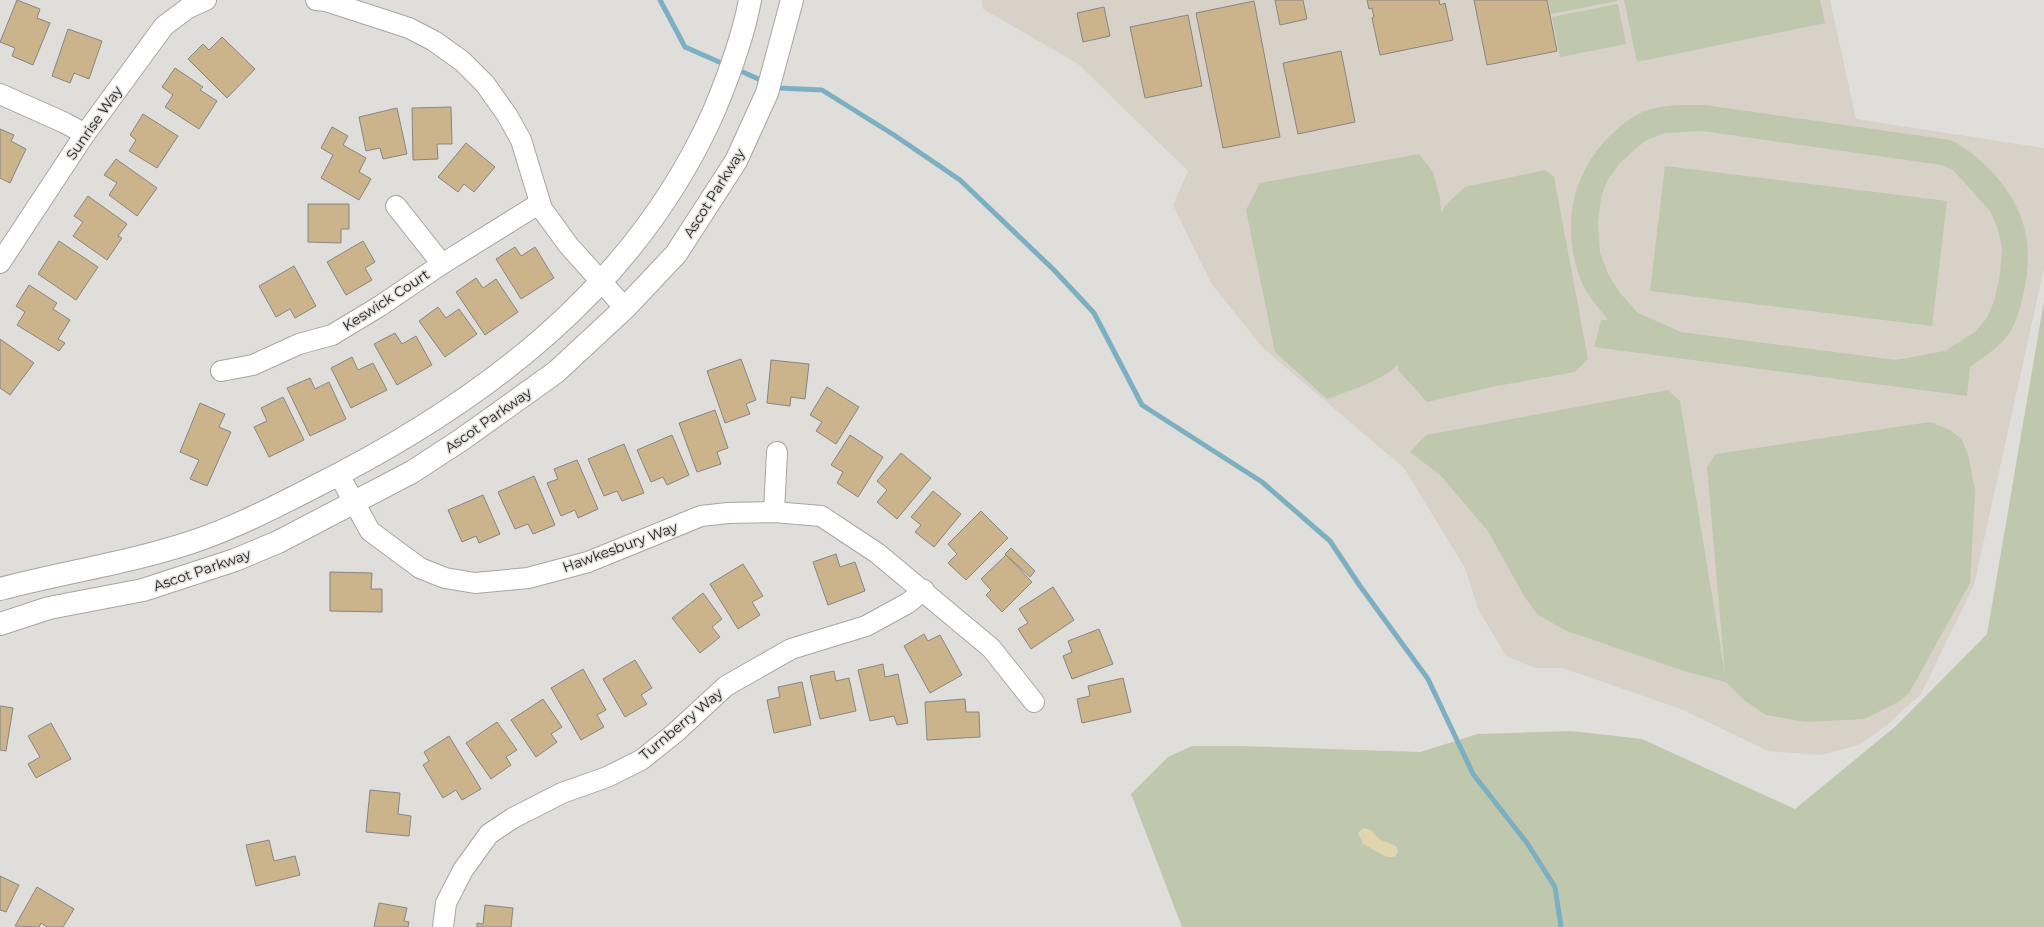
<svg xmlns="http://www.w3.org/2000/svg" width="2044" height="927" viewBox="0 0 2044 927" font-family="Montserrat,sans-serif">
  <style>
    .built { fill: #d7d1c7 }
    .green { fill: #bfc7ac; fill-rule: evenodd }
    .sand { fill: #dfd5b0 }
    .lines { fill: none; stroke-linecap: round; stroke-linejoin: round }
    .stream { stroke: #7bafc1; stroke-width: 5 }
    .building { fill: #cbb38b; stroke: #888683 }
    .street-casing { stroke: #a6a5a2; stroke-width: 22 }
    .secondary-casing { stroke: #a6a5a2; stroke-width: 24 }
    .street { stroke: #fff; stroke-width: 20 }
    .secondary { stroke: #fff; stroke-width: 22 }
    .labels { text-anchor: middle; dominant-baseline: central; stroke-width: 3; stroke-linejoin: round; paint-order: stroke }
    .street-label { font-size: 14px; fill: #262524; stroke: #e0dedb }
  </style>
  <rect width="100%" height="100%" fill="#e0dedb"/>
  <polygon class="built" points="982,0 1830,0 1856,119 2044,148 2044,268 1974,585 1921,694 1887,725 1859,745 1820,755 1768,751 1683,710 1563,668 1535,668 1506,656 1478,609 1465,568 1404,468 1263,348 1211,283 1173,205 1188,171 1078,64 983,9"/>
  <g class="green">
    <polygon points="1548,0 1617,0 1617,1 1551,14"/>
    <polygon points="1624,0 1820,0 1825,23 1637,62"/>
    <polygon points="1618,4 1626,44 1560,57 1552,17"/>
    <path d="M1705,105l245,35c17,8 28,18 41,31 34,36 43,72 33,120 -3,13 -7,31 -15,43 -11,14 -25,23 -39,33l-3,29 -373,-49 7,-27h7c-8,-11 -19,-22 -25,-35 -23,-52 -13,-112 29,-151 10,-9 20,-18 33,-23 19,-7 40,-6 60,-6zM1703,131l239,34 11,5 37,41 8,18 4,19 -2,26 -5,25 -8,19 -12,14 -30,19 -49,9 -215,-28 -43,-19 -18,-20 -12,-19 -8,-21 -2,-30 3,-26 6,-16 12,-17 13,-12 13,-11 20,-8z"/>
    <path d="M1419,154l14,18 7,25 1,16 5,-8 19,-18 80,-17 9,7 34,182 -13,13 -84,15 -64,15 -29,-32v-5c-20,17 -46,25 -71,34l-52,-47 -29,-142 14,-27z"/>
    <polygon points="1665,166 1947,201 1932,326 1650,291"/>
    <polygon points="2044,301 2044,927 1182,927 1131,794 1168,757 1192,746 1238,746 1420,752 1478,734 1571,731 1642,739 1795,809 1896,726 1987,634"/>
    <polygon points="1668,390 1680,401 1725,674 1707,467 1716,454 1930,422 1950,430 1962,440 1968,455 1975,491 1970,583 1909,693 1900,701 1864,719 1806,722 1766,715 1744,700 1726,682 1687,672 1567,631 1538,615 1524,596 1488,531 1440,475 1410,452 1426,435"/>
  </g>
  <path class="sand" d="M1363,828l8,2 8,9 17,7 2,5 -2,5c-10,5 -23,-8 -33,-12l-5,-11z"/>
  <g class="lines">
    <g class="stream">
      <polyline points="660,0 685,47 726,65"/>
      <polyline points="736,69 765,82"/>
      <polyline points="774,86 778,88 822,90 894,135 960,180 1054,270 1094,313 1142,405 1262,482 1330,541 1360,586 1428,679 1473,774 1527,843 1555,887 1561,927"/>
    </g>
  </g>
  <g class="building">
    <polygon points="17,0 40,9 37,18 50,23 33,65 12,56 15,48 0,42"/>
    <polygon points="1275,0 1303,0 1307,19 1280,25"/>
    <polygon points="1367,0 1439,0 1440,5 1445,3 1453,40 1380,55 1372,18 1374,17 1372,8 1369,9"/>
    <polygon points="1474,0 1547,0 1557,51 1487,65"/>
    <polygon points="1254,1 1280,137 1223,148 1196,13"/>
    <polygon points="1104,7 1110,36 1083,42 1077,13"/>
    <polygon points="1188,15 1202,86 1145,98 1130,27"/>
    <polygon points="68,29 102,41 89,79 74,73 70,83 52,76"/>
    <polygon points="222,37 255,69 227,98 188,59 203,44 209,50"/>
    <polygon points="1341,51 1355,122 1298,134 1283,63"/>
    <polygon points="175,68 203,87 200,90 217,101 199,129 165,107 173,95 162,87"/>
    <polygon points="451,107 452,144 437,144 438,159 413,160 412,108"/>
    <polygon points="397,108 407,154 383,159 380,148 366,151 359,117"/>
    <polygon points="143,114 178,136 157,168 129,151 136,140 130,135"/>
    <polygon points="332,127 348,136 343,145 366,158 359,172 371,179 359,200 321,178 333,155 321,148"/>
    <polygon points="0,129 14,135 11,141 26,149 10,183 0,178"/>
    <polygon points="466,143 495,167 474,192 464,184 458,192 438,177"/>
    <polygon points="116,159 157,188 137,216 109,195 117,183 104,175"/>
    <polygon points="88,196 127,224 118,236 122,238 107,260 73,236 83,222 74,216"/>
    <polygon points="308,204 349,204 349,229 341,229 341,243 308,242"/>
    <polygon points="59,241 98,267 76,300 38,274"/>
    <polygon points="363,241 375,262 365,268 372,280 346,295 327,262"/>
    <polygon points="515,247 521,256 535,247 554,278 521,299 496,259"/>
    <polygon points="294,266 316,306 295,318 290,309 276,317 259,286"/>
    <polygon points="476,278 483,288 496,279 518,312 485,335 456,292"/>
    <polygon points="29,285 57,303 53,309 70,320 58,339 65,343 59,351 17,325 25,312 16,306"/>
    <polygon points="438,307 446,318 459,309 477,334 445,357 419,321"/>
    <polygon points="395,333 402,344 416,336 432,365 397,385 374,344"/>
    <polygon points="0,339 34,363 10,395 0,388"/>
    <polygon points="352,357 358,370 373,363 387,390 351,408 331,368"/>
    <polygon points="741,359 756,400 746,404 750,414 725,423 707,371"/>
    <polygon points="771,360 809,364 805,399 791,397 790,406 767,403"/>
    <polygon points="310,378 315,389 329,382 346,419 310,436 287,388"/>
    <polygon points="827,387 859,407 836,444 816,431 822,422 810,415"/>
    <polygon points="283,397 304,440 269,457 254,427 267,421 261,408"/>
    <polygon points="200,403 225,414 219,427 231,432 207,486 190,479 199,460 180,452"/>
    <polygon points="715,410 728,448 717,452 721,464 697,472 679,423"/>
    <polygon points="672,435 689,475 667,485 663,477 651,482 637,450"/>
    <polygon points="850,435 883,457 858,497 837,483 843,472 831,465"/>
    <polygon points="624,444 644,493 622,501 617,491 604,496 588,459"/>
    <polygon points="901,453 931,478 897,519 877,502 887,490 877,481"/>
    <polygon points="577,460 598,509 578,518 575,510 561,516 547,483 558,479 554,469"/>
    <polygon points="534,476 555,525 533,534 528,524 515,529 498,492"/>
    <polygon points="933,491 961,514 934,547 915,532 921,525 911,517"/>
    <polygon points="483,495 500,534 479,543 476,536 462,542 448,510"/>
    <polygon points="981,511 1008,538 966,580 948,563 957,554 948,544"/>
    <polygon points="1011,548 1035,571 1030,577 1005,554"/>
    <polygon points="836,554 840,567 855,562 865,591 828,605 813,562"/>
    <polygon points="1006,555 1032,582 1002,612 986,595 991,590 981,579"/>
    <polygon points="743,564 763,596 752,602 760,615 738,629 710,584"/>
    <polygon points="330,572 372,573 371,589 382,589 382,612 330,611"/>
    <polygon points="1053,587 1074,620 1031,649 1018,629 1028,623 1019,609"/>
    <polygon points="703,593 722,619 712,627 720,637 700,653 672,618"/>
    <polygon points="1099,629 1113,664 1072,679 1063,656 1072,652 1068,641"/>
    <polygon points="924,634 928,641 940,635 962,675 930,693 904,646"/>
    <polygon points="635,660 652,688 641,695 647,704 625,717 603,679"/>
    <polygon points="883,664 885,677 898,674 908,723 897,725 894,716 870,721 858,670"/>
    <polygon points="583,669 606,710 597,715 604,727 581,740 551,688"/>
    <polygon points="834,671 836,681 849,678 856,711 820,719 810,676"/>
    <polygon points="1123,678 1131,712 1082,723 1077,699 1090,696 1088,686"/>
    <polygon points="802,682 811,725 774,733 767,700 780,697 778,687"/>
    <polygon points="543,699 562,727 551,734 557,742 536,757 511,720"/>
    <polygon points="965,699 966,712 979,712 980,737 927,740 925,702"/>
    <polygon points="0,706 13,708 6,751 0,750"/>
    <polygon points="497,722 517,750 506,757 511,765 491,779 466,743"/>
    <polygon points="51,723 71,759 36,778 28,764 40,757 28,736"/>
    <polygon points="449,736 481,789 462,800 456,790 443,798 423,765 429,761 424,752"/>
    <polygon points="370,790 400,793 398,814 411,816 409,836 366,832"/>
    <polygon points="269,840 274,861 295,856 300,875 256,886 246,845"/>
    <polygon points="0,876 19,885 6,912 0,910"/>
    <polygon points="37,887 74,909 63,927 47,927 41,923 39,927 15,926"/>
    <polygon points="379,903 407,908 404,921 409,922 408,927 374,927"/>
    <polygon points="485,905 513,908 511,927 477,927 477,923 483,924"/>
  </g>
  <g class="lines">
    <g class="street-casing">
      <g id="street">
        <polyline points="316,0 326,1 409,28 434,41 462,61 485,84 507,115 521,140 542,209 569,246 625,308"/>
        <polyline points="0,94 65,123 85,134"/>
        <polyline points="396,206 442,264"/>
        <polyline points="0,263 85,134 164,26 188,8 206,0"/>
        <polyline points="221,371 253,365 299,344 332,335 380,306 442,264 540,203"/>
        <polyline points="339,475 370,531 420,568 445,578 475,583 528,578 588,562 701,516 728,513 774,512 821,516 877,553 991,648 1034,702"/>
        <polyline points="774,512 777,452"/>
        <polyline points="443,927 446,903 463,870 489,834 513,818 562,793 607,777 641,760 675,733 726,686 791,649 866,626 908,603 924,590"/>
      </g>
    </g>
    <g class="secondary-casing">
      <g id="secondary">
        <path d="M0,589c64,-17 129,-26 192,-47 42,-14 81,-34 120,-54 170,-85 323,-199 402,-377 15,-36 29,-73 36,-111"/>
        <polyline points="0,624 49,608 143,590 235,560 278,542 412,472 461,440 556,372 625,308 676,254 736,161 767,93 792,0"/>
      </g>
    </g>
    <use href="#street" class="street"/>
    <use href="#secondary" class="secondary"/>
  </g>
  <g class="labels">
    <g class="street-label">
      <text transform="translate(94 123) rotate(-55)">Sunrise Way</text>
      <text transform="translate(714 193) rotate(-58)">Ascot Parkway</text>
      <text transform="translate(386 300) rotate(-33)">Keswick Court</text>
      <text transform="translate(488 420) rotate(-35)">Ascot Parkway</text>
      <text transform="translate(620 547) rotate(-20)">Hawkesbury Way</text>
      <text transform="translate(202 570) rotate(-19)">Ascot Parkway</text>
      <text transform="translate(681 724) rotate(-40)">Turnberry Way</text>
    </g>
  </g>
</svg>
